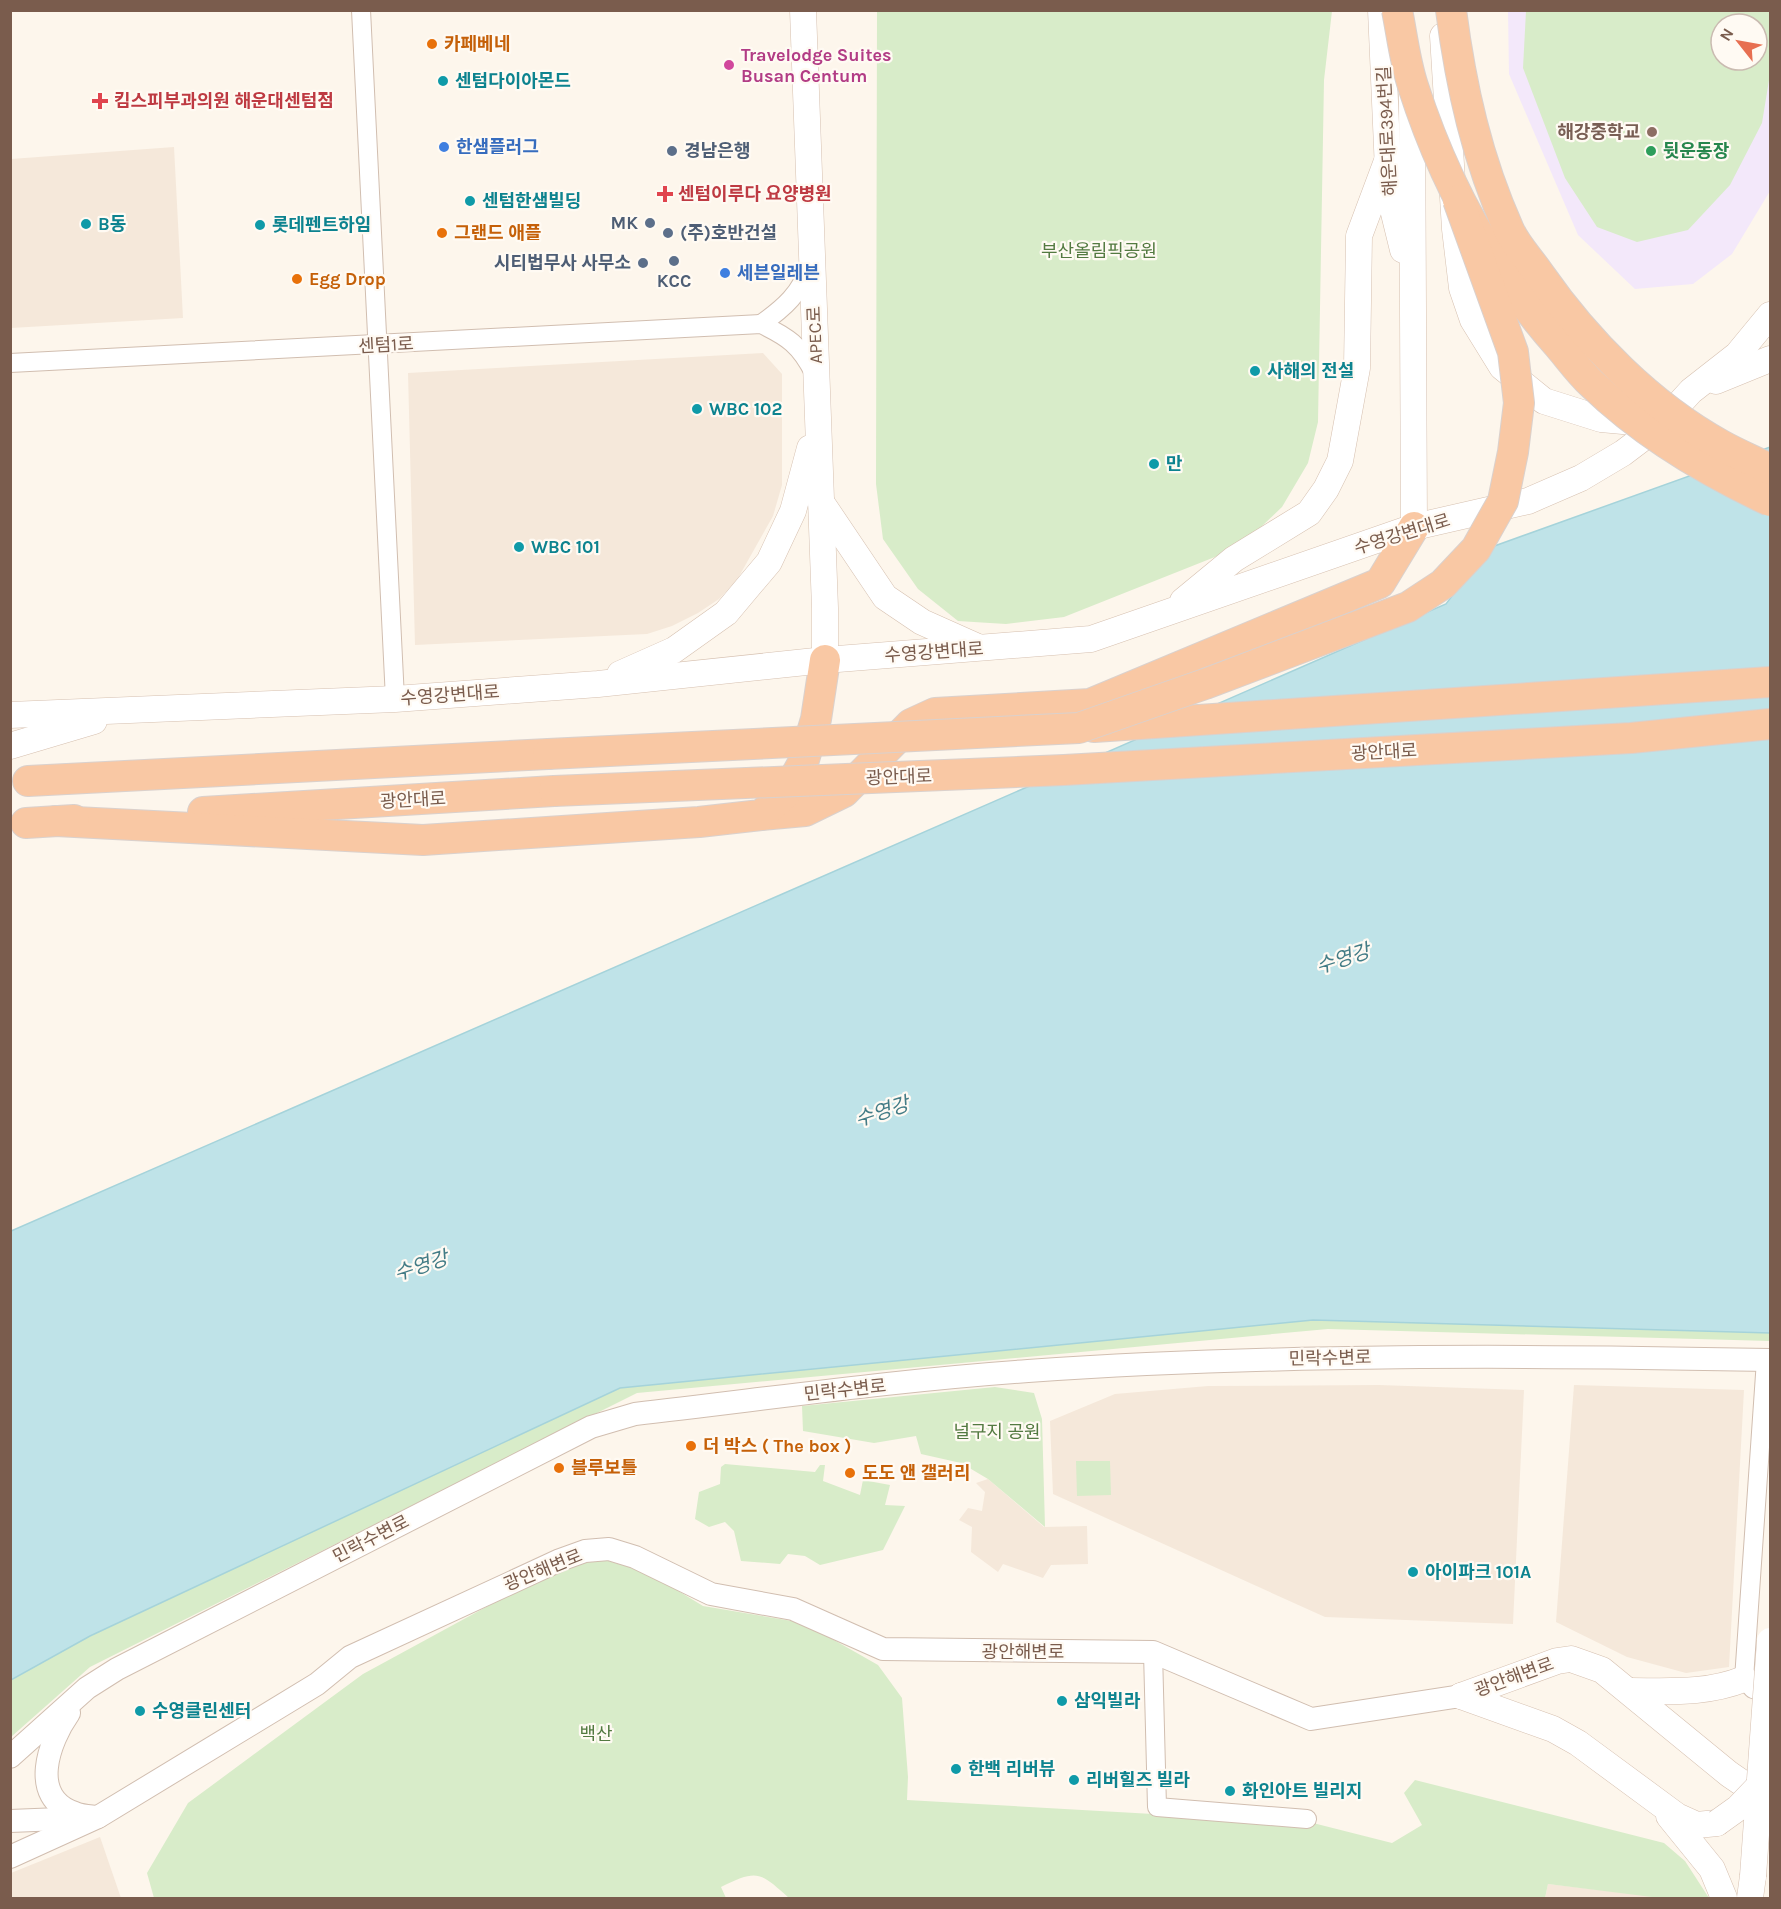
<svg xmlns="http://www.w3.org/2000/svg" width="1781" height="1909" viewBox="0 0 1781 1909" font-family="Karla,'Noto Sans KR',sans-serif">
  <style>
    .residential { fill: #f5e8da }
    .education { fill: #f3e8fa; fill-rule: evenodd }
    .green { fill: #d8ecc9; fill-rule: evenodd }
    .water { fill: #bfe3e8; stroke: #a5d3da; stroke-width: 1.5 }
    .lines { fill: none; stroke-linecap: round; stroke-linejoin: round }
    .minor-casing { stroke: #d1beb0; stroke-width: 20 }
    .tertiary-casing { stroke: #d1beb0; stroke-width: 24 }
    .secondary-casing { stroke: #d6c0b0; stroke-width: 27 }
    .trunk-casing { stroke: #dad1cd; stroke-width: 32 }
    .minor { stroke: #fff; stroke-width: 18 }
    .tertiary { stroke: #fff; stroke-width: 22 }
    .secondary { stroke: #fff; stroke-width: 26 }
    .trunk { stroke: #f9c8a4; stroke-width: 30 }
    .secondary-bridge-casing { stroke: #d6c0b0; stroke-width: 27; stroke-linecap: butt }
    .trunk-bridge-casing { stroke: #dad1cd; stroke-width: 32; stroke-linecap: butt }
    .secondary-bridge { stroke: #fff; stroke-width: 26 }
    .trunk-bridge { stroke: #f9c8a4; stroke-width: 30 }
    .food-dot { fill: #e8710a; stroke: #fffaf3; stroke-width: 2 }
    .hotel-dot { fill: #d1479c; stroke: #fffaf3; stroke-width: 2 }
    .culture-dot { fill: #0f9aa8; stroke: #fffaf3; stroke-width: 2 }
    .health-dot { fill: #e0444e; stroke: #fffaf3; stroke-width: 2 }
    .education-dot { fill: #8d6e63; stroke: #fffaf3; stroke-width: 2 }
    .shop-dot { fill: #3f7fe0; stroke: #fffaf3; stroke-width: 2 }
    .service-dot { fill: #5c6f8a; stroke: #fffaf3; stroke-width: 2 }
    .leisure-dot { fill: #2e9e5b; stroke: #fffaf3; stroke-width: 2 }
    .labels { text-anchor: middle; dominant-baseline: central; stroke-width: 4.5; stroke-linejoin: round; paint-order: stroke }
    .food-label { font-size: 18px; font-weight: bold; fill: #c56008; stroke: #fffaf3; text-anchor: start }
    .hotel-label { font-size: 18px; font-weight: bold; fill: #b23c85; stroke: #fffaf3; text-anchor: start }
    .culture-label { font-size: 18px; font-weight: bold; fill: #0d838f; stroke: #fffaf3; text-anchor: start }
    .health-label { font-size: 18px; font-weight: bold; fill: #be3a42; stroke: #fffaf3; text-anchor: start }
    .street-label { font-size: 18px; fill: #7a5c4d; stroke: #fffaf3 }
    .education-label { font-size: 18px; font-weight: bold; fill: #785e54; stroke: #fffaf3; text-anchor: end }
    .shop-label { font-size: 18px; font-weight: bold; fill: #366cbe; stroke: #fffaf3; text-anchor: start }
    .service-label { font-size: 18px; font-weight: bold; fill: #4e5e75; stroke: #fffaf3; text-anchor: start }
    .leisure-label { font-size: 18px; font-weight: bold; fill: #27864d; stroke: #fffaf3; text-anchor: start }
    .park-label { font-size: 18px; fill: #537a41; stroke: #fffaf3 }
    .water-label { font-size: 20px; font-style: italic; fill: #437c86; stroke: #fffaf3 }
  </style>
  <rect width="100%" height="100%" fill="#fdf6ec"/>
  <g class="residential">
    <polygon points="174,147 183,318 11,328 11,159"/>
    <polygon points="763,353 782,374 782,485 773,516 737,580 719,599 698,613 672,626 647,634 415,645 408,373"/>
    <polygon points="1379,1385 1524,1390 1513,1624 1325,1617 1053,1494 1050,1421 1115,1394 1208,1386"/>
    <polygon points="1574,1385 1744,1390 1729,1667 1686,1673 1627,1657 1556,1622"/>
    <polygon points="988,1479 1044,1527 1087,1526 1088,1564 1051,1565 1043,1578 1003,1564 998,1572 971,1552 972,1527 959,1520 968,1508 982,1511 985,1492 976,1483"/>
    <polygon points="100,1837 121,1898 11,1898 11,1873"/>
    <polygon points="1548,1884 1670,1898 1545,1898"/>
  </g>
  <path class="education" d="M1508,11h262v180l-38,63 -39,30 -58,5 -57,-54 -69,-161zM1721,24h36v36h-36z"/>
  <g class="green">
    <polygon points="877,11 1332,11 1324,80 1318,422 1308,463 1282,507 1240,547 1064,617 1006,624 958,621 918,589 883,539 876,484"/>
    <path d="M1526,11h244v63l-8,49 -32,62 -42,45 -51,12 -40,-15 -32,-49 -42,-110zM1721,24h36v36h-36z"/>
    <polygon points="1770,1304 1770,1341 1328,1329 637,1393 90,1667 11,1737 11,1654 613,1364 967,1326"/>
    <polygon points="995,1387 1034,1393 1042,1419 1045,1527 988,1479 961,1463 921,1454 916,1436 874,1443 803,1431 802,1406"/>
    <polygon points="1076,1461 1110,1461 1111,1495 1077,1496"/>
    <polygon points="725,1464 815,1472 820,1465 825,1465 823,1481 860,1495 863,1480 890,1485 885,1505 905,1506 883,1550 820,1565 805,1556 788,1554 780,1564 741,1561 734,1531 725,1522 709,1527 695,1519 699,1492 720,1484 721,1467"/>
    <path d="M595,1557l54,16 54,33 101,17 74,42 24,33 6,79 -1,23 406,23 79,20 30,-18 -18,-32 11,-13 249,63 21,18 24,37h-49l-112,-14 -3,14h-756c-29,-26 -31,-29 -68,-11l5,11h-572l-7,-25 41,-70 175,-129 171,-93z"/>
  </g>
  <polygon class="water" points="1770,447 1770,1333 1313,1320 620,1388 90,1636 11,1680 11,1231 1446,604 1465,579 1461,558"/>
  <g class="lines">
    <g class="minor-casing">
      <g id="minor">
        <polyline points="361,10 395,699"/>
        <path d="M761,324c23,-16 40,-31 49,-59"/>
        <path d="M10,363l751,-39c27,13 39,21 53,49"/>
        <polyline points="1766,1360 1744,1679 1753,1689 1770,1694"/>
        <polyline points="1153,1652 1157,1807 1307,1819"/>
      </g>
    </g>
    <g class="tertiary-casing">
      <g id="tertiary">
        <path d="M69,1713c-20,28 -41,85 6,100 7,3 16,3 23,4"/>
        <path d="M10,1757l77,-69 30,-19 474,-242 44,-13c131,-15 262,-34 393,-43 247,-17 495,-16 742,-11"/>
        <polyline points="10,1821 85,1818"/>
        <polyline points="10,1857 98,1817 317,1684 350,1657 560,1560 585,1551 609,1549 635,1557 711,1594 793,1609 883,1649 1153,1652 1311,1719 1461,1696"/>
      </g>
    </g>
    <g class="secondary-casing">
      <g id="secondary">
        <polyline points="803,10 825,608 825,660"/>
        <polyline points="1381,10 1389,193 1403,250"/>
        <polyline points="1443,36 1455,229 1462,288 1473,320 1502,367 1544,401 1601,419 1645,423"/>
        <polyline points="1412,95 1414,527"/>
        <polyline points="1716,381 1770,359"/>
        <polyline points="821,502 885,597 922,622 978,647"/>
        <polyline points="1183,601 1234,559 1309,513 1326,489 1340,461 1357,368 1359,236 1387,161"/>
        <polyline points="620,674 674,650 726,613 769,562 793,511 810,448"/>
        <polyline points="10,715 395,699 598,684 825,660 1091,639 1414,527 1528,501 1581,478 1623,453 1660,425 1691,391 1737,355 1770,315"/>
        <polyline points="10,746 94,721"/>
        <path d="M1630,1691c40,0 76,3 114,-12"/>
        <polyline points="1461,1696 1557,1661 1571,1659 1602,1670 1729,1774 1770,1802"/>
        <polyline points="1461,1696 1553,1729 1578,1743 1677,1816 1697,1825 1717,1823"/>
        <polyline points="1669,1816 1712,1869 1724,1898"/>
        <polyline points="1750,1898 1753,1876"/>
      </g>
    </g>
    <g class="trunk-casing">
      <g id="trunk">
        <polyline points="1094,727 1770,682"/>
        <polyline points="1364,753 1631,738 1770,724"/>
        <polyline points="28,781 548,754"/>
        <polyline points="203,812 554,791"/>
        <polyline points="761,815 805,811 844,792 911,724 935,713 1090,704 1380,583 1414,527"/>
        <polyline points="56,821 423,840 699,822 761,815 786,793 803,763 816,719 825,660"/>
        <polyline points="26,823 74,820"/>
      </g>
    </g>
    <use href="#minor" class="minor"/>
    <use href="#tertiary" class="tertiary"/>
    <use href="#secondary" class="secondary"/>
    <use href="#trunk" class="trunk"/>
    <g class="secondary-bridge-casing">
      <g id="secondary-bridge">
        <polyline points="1717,1823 1738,1808 1761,1784"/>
        <polyline points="1753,1876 1770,1641"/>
      </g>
    </g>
    <g class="trunk-bridge-casing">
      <g id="trunk-bridge">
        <path d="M1397,10c5,25 8,52 16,76 31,97 79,184 146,260 11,13 21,27 33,38 50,48 116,88 178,117"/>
        <path d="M1451,10c10,77 26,149 58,220 7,16 21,30 31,45 46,66 110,131 181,170 16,9 33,16 49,24"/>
        <polyline points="548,754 1079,728 1205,684 1408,607 1443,584 1476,549 1503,501 1513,452 1519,403 1513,352 1458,200"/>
        <polyline points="554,791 1064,770 1364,753"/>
      </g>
    </g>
    <use href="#secondary-bridge" class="secondary-bridge"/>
    <use href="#trunk-bridge" class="trunk-bridge"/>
  </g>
  <g class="food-dot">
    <circle cx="432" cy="44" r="6"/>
    <circle cx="442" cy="233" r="6"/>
    <circle cx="297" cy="279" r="6"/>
    <circle cx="691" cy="1446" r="6"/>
    <circle cx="559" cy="1468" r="6"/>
    <circle cx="850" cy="1473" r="6"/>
  </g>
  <circle class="hotel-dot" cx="729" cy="65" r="6"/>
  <g class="culture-dot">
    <circle cx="443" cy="81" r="6"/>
    <circle cx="470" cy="201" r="6"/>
    <circle cx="86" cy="224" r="6"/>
    <circle cx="260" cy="225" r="6"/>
    <circle cx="1255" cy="371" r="6"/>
    <circle cx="697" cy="409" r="6"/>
    <circle cx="1154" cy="464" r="6"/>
    <circle cx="519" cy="547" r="6"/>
    <circle cx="1413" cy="1572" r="6"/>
    <circle cx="1062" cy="1701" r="6"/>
    <circle cx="140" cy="1711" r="6"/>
    <circle cx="956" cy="1769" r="6"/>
    <circle cx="1074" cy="1780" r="6"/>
    <circle cx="1230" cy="1791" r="6"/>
  </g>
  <g class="health-dot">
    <path d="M97 92h6v6h6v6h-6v6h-6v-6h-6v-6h6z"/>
    <path d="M662 185h6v6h6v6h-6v6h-6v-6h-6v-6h6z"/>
  </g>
  <circle class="education-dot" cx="1652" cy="132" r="6"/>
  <g class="shop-dot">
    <circle cx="444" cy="147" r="6"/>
    <circle cx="725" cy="273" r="6"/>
  </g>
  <g class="service-dot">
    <circle cx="672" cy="151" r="6"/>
    <circle cx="650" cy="223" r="6"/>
    <circle cx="668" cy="233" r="6"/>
    <circle cx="674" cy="261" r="6"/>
    <circle cx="643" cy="263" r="6"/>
  </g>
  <circle class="leisure-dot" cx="1651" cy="151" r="6"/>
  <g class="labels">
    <g class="food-label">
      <text x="444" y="44">카페베네</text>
      <text x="454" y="233">그랜드 애플</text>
      <text x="309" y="279">Egg Drop</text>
      <text x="703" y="1446">더 박스 ( The box )</text>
      <text x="571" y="1468">블루보틀</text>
      <text x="862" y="1473">도도 앤 갤러리</text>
    </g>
    <g class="hotel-label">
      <text x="741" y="55">Travelodge Suites<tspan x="741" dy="21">Busan Centum</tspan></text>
    </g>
    <g class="culture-label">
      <text x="455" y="81">센텀다이아몬드</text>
      <text x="482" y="201">센텀한샘빌딩</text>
      <text x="98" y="224">B동</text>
      <text x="272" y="225">롯데펜트하임</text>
      <text x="1267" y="371">사해의 전설</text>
      <text x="709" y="409">WBC 102</text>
      <text x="1166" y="464">만</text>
      <text x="531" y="547">WBC 101</text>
      <text x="1425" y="1572">아이파크 101A</text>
      <text x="1074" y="1701">삼익빌라</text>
      <text x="152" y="1711">수영클린센터</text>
      <text x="968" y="1769">한백 리버뷰</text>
      <text x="1086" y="1780">리버힐즈 빌라</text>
      <text x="1242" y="1791">화인아트 빌리지</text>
    </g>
    <g class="health-label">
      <text x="114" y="101">킴스피부과의원 해운대센텀점</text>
      <text x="678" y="194">센텀이루다 요양병원</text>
    </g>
    <g class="street-label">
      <text transform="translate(1387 131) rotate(-93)">해운대로394번길</text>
      <text transform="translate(815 335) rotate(-92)">APEC로</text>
      <text transform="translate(386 345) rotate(-3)">센텀1로</text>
      <text transform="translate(1402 534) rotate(-17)">수영강변대로</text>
      <text transform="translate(934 652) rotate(-4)">수영강변대로</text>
      <text transform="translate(450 695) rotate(-4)">수영강변대로</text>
      <text transform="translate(1384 752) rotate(-3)">광안대로</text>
      <text transform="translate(899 777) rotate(-2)">광안대로</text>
      <text transform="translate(413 800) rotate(-3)">광안대로</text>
      <text transform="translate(1330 1358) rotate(-1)">민락수변로</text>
      <text transform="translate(845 1390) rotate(-6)">민락수변로</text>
      <text transform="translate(371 1539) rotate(-27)">민락수변로</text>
      <text transform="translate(543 1570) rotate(-22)">광안해변로</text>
      <text x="1023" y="1652">광안해변로</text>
      <text transform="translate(1514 1677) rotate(-20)">광안해변로</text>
    </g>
    <g class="education-label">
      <text x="1640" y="132">해강중학교</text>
    </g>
    <g class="shop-label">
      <text x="456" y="147">한샘플러그</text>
      <text x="737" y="273">세븐일레븐</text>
    </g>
    <g class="service-label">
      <text x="684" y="151">경남은행</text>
      <text x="638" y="223" text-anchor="end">MK</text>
      <text x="680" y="233">(주)호반건설</text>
      <text x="631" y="263" text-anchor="end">시티법무사 사무소</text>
      <text x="674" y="281" text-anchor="middle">KCC</text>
    </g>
    <g class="leisure-label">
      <text x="1663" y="151">뒷운동장</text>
    </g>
    <g class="park-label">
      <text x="1099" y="251">부산올림픽공원</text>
      <text x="997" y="1432">널구지 공원</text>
      <text x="596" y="1734">백산</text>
    </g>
    <g class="water-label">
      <text transform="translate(1343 959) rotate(-18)">수영강</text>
      <text transform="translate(882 1112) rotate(-18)">수영강</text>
      <text transform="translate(421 1266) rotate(-18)">수영강</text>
    </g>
  </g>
  <rect width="1781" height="1909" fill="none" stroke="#7a5c4d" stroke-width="24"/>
  <g transform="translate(1739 42) rotate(301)"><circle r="28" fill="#fffaf3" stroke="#cabbb1" stroke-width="1.5"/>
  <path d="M0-4.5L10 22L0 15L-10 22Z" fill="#e76f51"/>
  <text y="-9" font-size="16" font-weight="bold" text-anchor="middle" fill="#7a5c4d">N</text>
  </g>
</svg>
